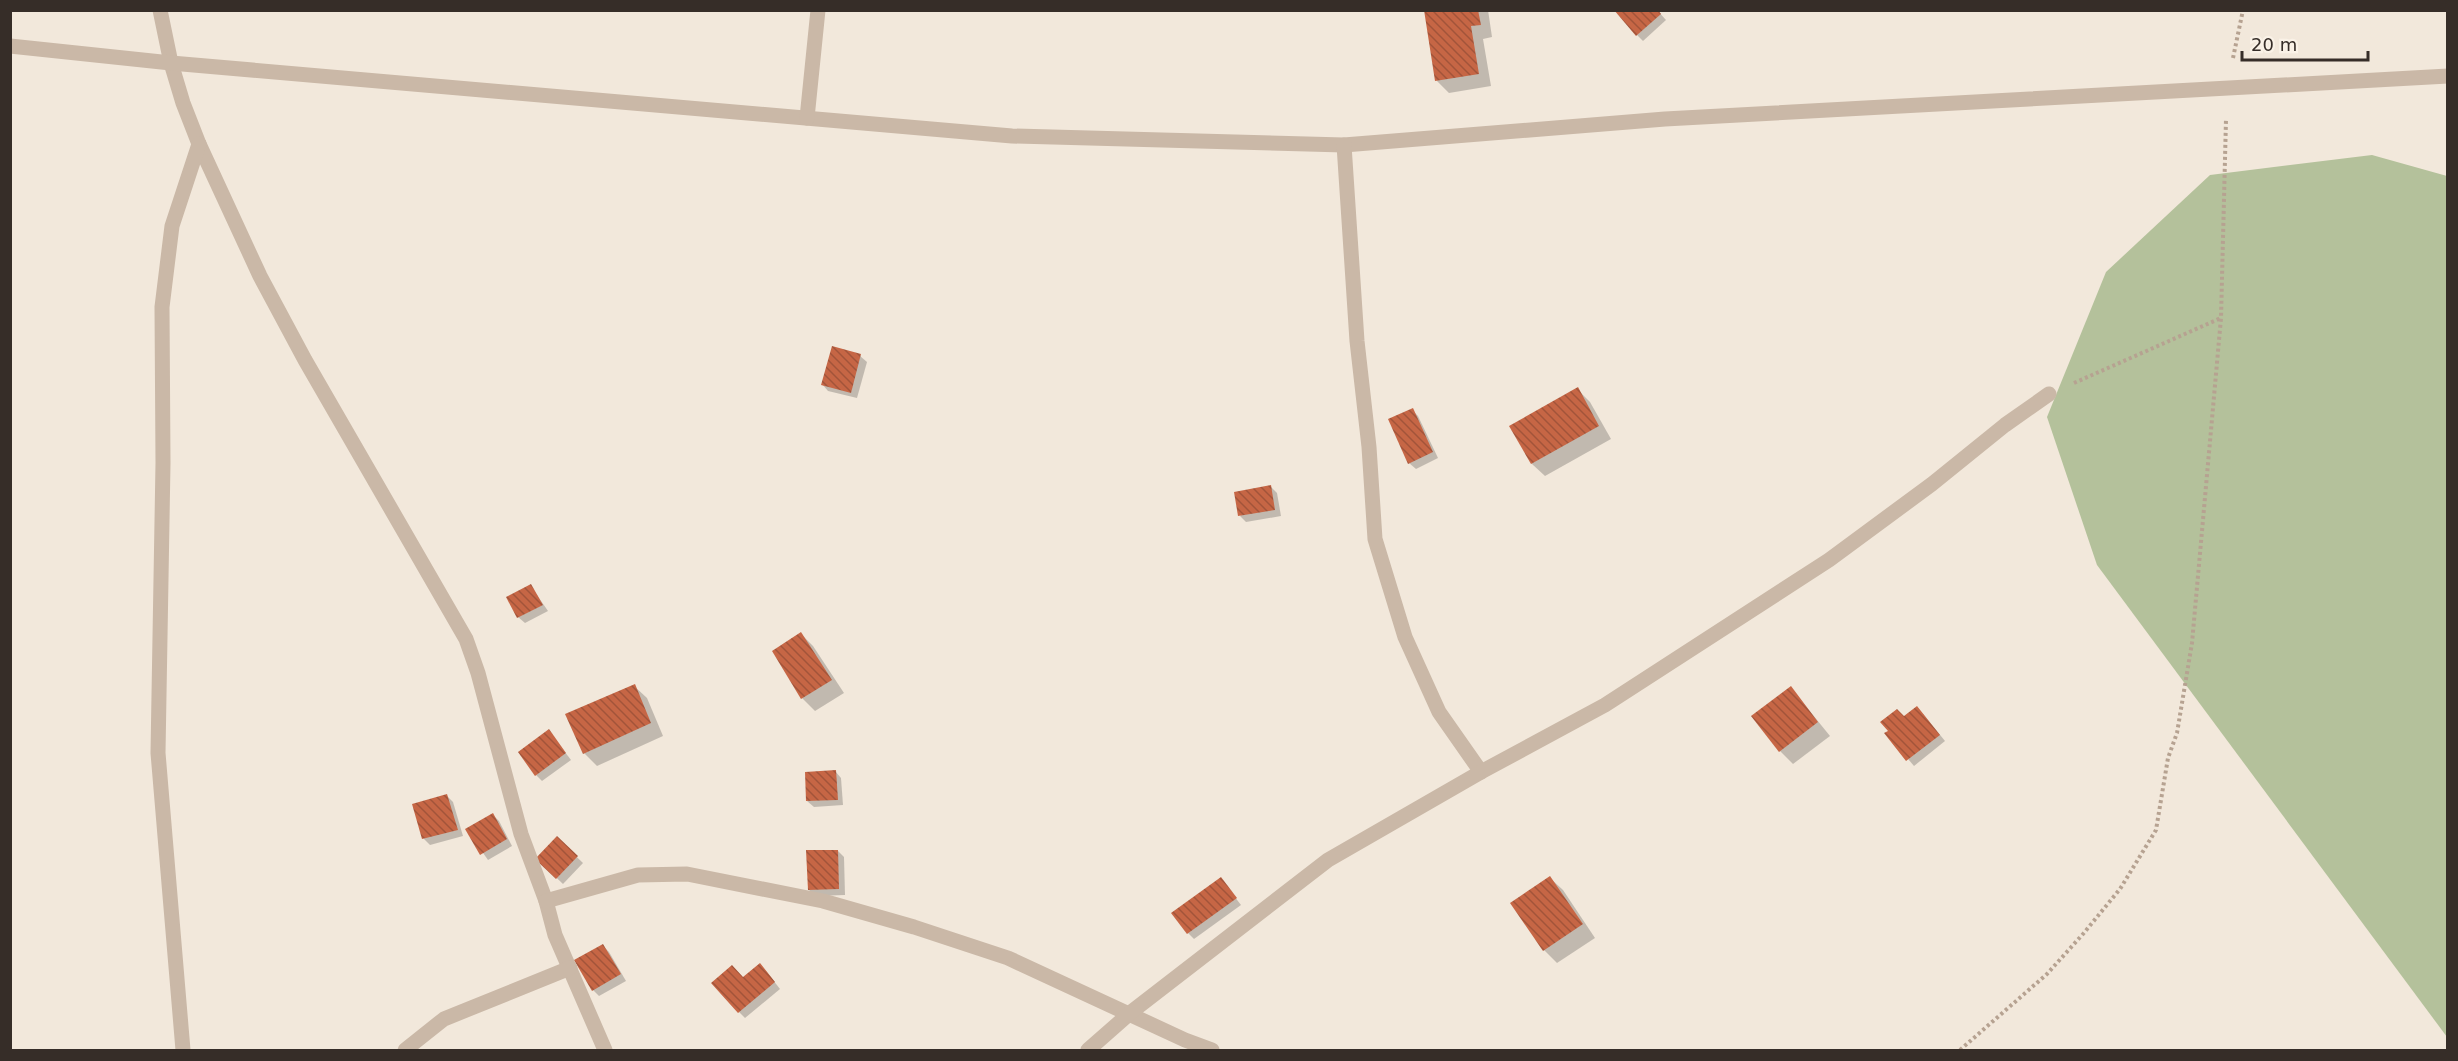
<svg xmlns="http://www.w3.org/2000/svg" width="2458" height="1061" viewBox="0 0 2458 1061" font-family="'DejaVu Sans',sans-serif">
  <style>
    .garden { fill: #b4c19b }
    .shadow { fill: #0003 }
    .building { fill: url(#building-back-hatch) }
    .lines { fill: none; stroke-linecap: round; stroke-linejoin: round }
    .path { stroke: #b6a291; stroke-width: 4; stroke-dasharray: 3 3; stroke-linecap: butt }
    .minor { stroke: #cab8a7; stroke-width: 15 }
  </style>
  <defs>
    <pattern id="building-back-hatch" width="6" height="6" patternUnits="userSpaceOnUse" patternTransform="scale(1.5)"><rect width="6" height="6" fill="#c66645"/><path d="M-1 5l2 2M0 0l6 6M5-1l2 2" fill="none" stroke="#a2543a"/></pattern>
  </defs>
  <rect width="100%" height="100%" fill="#f2e8db"/>
  <polygon class="garden" points="2372,155 2447,176 2447,1037 2097,565 2047,417 2106,272 2210,175"/>
  <g class="shadow">
    <polygon points="1425,10 1488,10 1492,37 1483,39 1491,86 1449,93 1436,80"/>
    <polygon points="1657,10 1666,20 1643,41 1637,35"/>
    <polygon points="860,356 867,362 857,398 828,391 822,384"/>
    <polygon points="1577,389 1590,402 1611,439 1545,476 1532,464 1511,426"/>
    <polygon points="1412,410 1418,416 1438,458 1416,469 1409,463"/>
    <polygon points="1271,487 1277,493 1281,516 1246,522 1240,516"/>
    <polygon points="530,585 548,611 525,623 518,617"/>
    <polygon points="801,634 813,646 844,693 815,711 802,698"/>
    <polygon points="634,686 647,698 663,736 597,766 584,753"/>
    <polygon points="1791,688 1830,736 1793,764 1780,751"/>
    <polygon points="1923,714 1945,741 1914,766 1886,733 1904,718"/>
    <polygon points="549,731 571,760 542,781 536,775"/>
    <polygon points="835,771 841,778 843,805 814,807 807,801"/>
    <polygon points="447,796 453,802 463,836 430,845 424,839"/>
    <polygon points="493,815 499,821 512,846 488,860 467,830"/>
    <polygon points="557,838 583,863 563,884 537,859"/>
    <polygon points="838,851 844,857 845,895 815,896 809,890"/>
    <polygon points="1550,878 1563,890 1595,938 1557,963 1544,950 1512,904"/>
    <polygon points="1221,879 1241,905 1194,939 1188,933"/>
    <polygon points="603,946 609,952 626,981 599,996 593,990"/>
    <polygon points="766,971 780,989 745,1018 739,1012 743,979"/>
  </g>
  <g class="building">
    <polygon points="1424,10 1478,10 1481,25 1471,26 1479,74 1435,81"/>
    <polygon points="1614,10 1658,10 1661,14 1636,36"/>
    <polygon points="832,346 861,354 851,393 821,385"/>
    <polygon points="1578,387 1599,426 1531,464 1509,426"/>
    <polygon points="1413,408 1433,452 1408,464 1388,419"/>
    <polygon points="1271,485 1275,510 1238,516 1234,492"/>
    <polygon points="531,584 543,605 517,618 506,597"/>
    <polygon points="801,632 832,680 801,699 772,651"/>
    <polygon points="635,684 651,723 583,754 565,714"/>
    <polygon points="1791,686 1818,722 1779,752 1751,716"/>
    <polygon points="1917,706 1940,735 1906,761 1884,733 1888,731 1880,722 1897,709 1904,716"/>
    <polygon points="549,729 566,753 535,776 518,752"/>
    <polygon points="836,770 838,800 806,801 805,772"/>
    <polygon points="447,794 458,830 422,839 412,804"/>
    <polygon points="493,813 507,839 480,855 465,829"/>
    <polygon points="557,836 578,856 556,879 535,859"/>
    <polygon points="806,850 838,850 839,889 808,890"/>
    <polygon points="1550,876 1583,924 1543,951 1510,903"/>
    <polygon points="1221,877 1237,898 1187,934 1171,913"/>
    <polygon points="603,944 621,974 592,991 574,960"/>
    <polygon points="760,963 775,982 738,1013 711,983 732,965 743,977"/>
  </g>
  <g class="lines">
    <g class="path">
      <polyline points="2233,58 2243,10"/>
      <polyline points="2074,383 2221,318"/>
      <polyline points="1960,1050 2047,974 2083,934 2120,889 2156,830 2168,758 2177,733 2192,643 2221,318 2226,119"/>
    </g>
    <g class="minor">
      <polyline points="160,10 171,63 183,103 199,144 260,276 305,360 466,639 478,673 521,834 546,901 555,935 605,1050"/>
      <polyline points="10,46 171,63 1012,136 1344,145 1665,119 2448,76"/>
      <polyline points="807,118 818,10"/>
      <polyline points="1344,145 1357,341 1369,447 1375,539 1405,637 1439,712 1481,772"/>
      <polyline points="546,901 638,875 687,874 823,901 914,927 1008,958 1185,1040 1212,1050"/>
      <polyline points="183,1050 158,753 163,463 162,307 172,226 199,144"/>
      <polyline points="405,1050 444,1019 570,968"/>
      <polyline points="1088,1050 1130,1013 1328,860 1481,772 1605,705 1829,560 1932,484 2005,425 2049,394"/>
    </g>
  </g>
  <rect width="2458" height="1061" fill="none" stroke="#362d28" stroke-width="24"/>
  <path d="M2242 51v9h126v-9" fill="none" stroke="#362d28" stroke-width="3"/>
  <text x="2251" y="51" font-size="18" fill="#362d28" stroke="#faf2e7" stroke-width="4.5" paint-order="stroke">20 m</text>
</svg>
